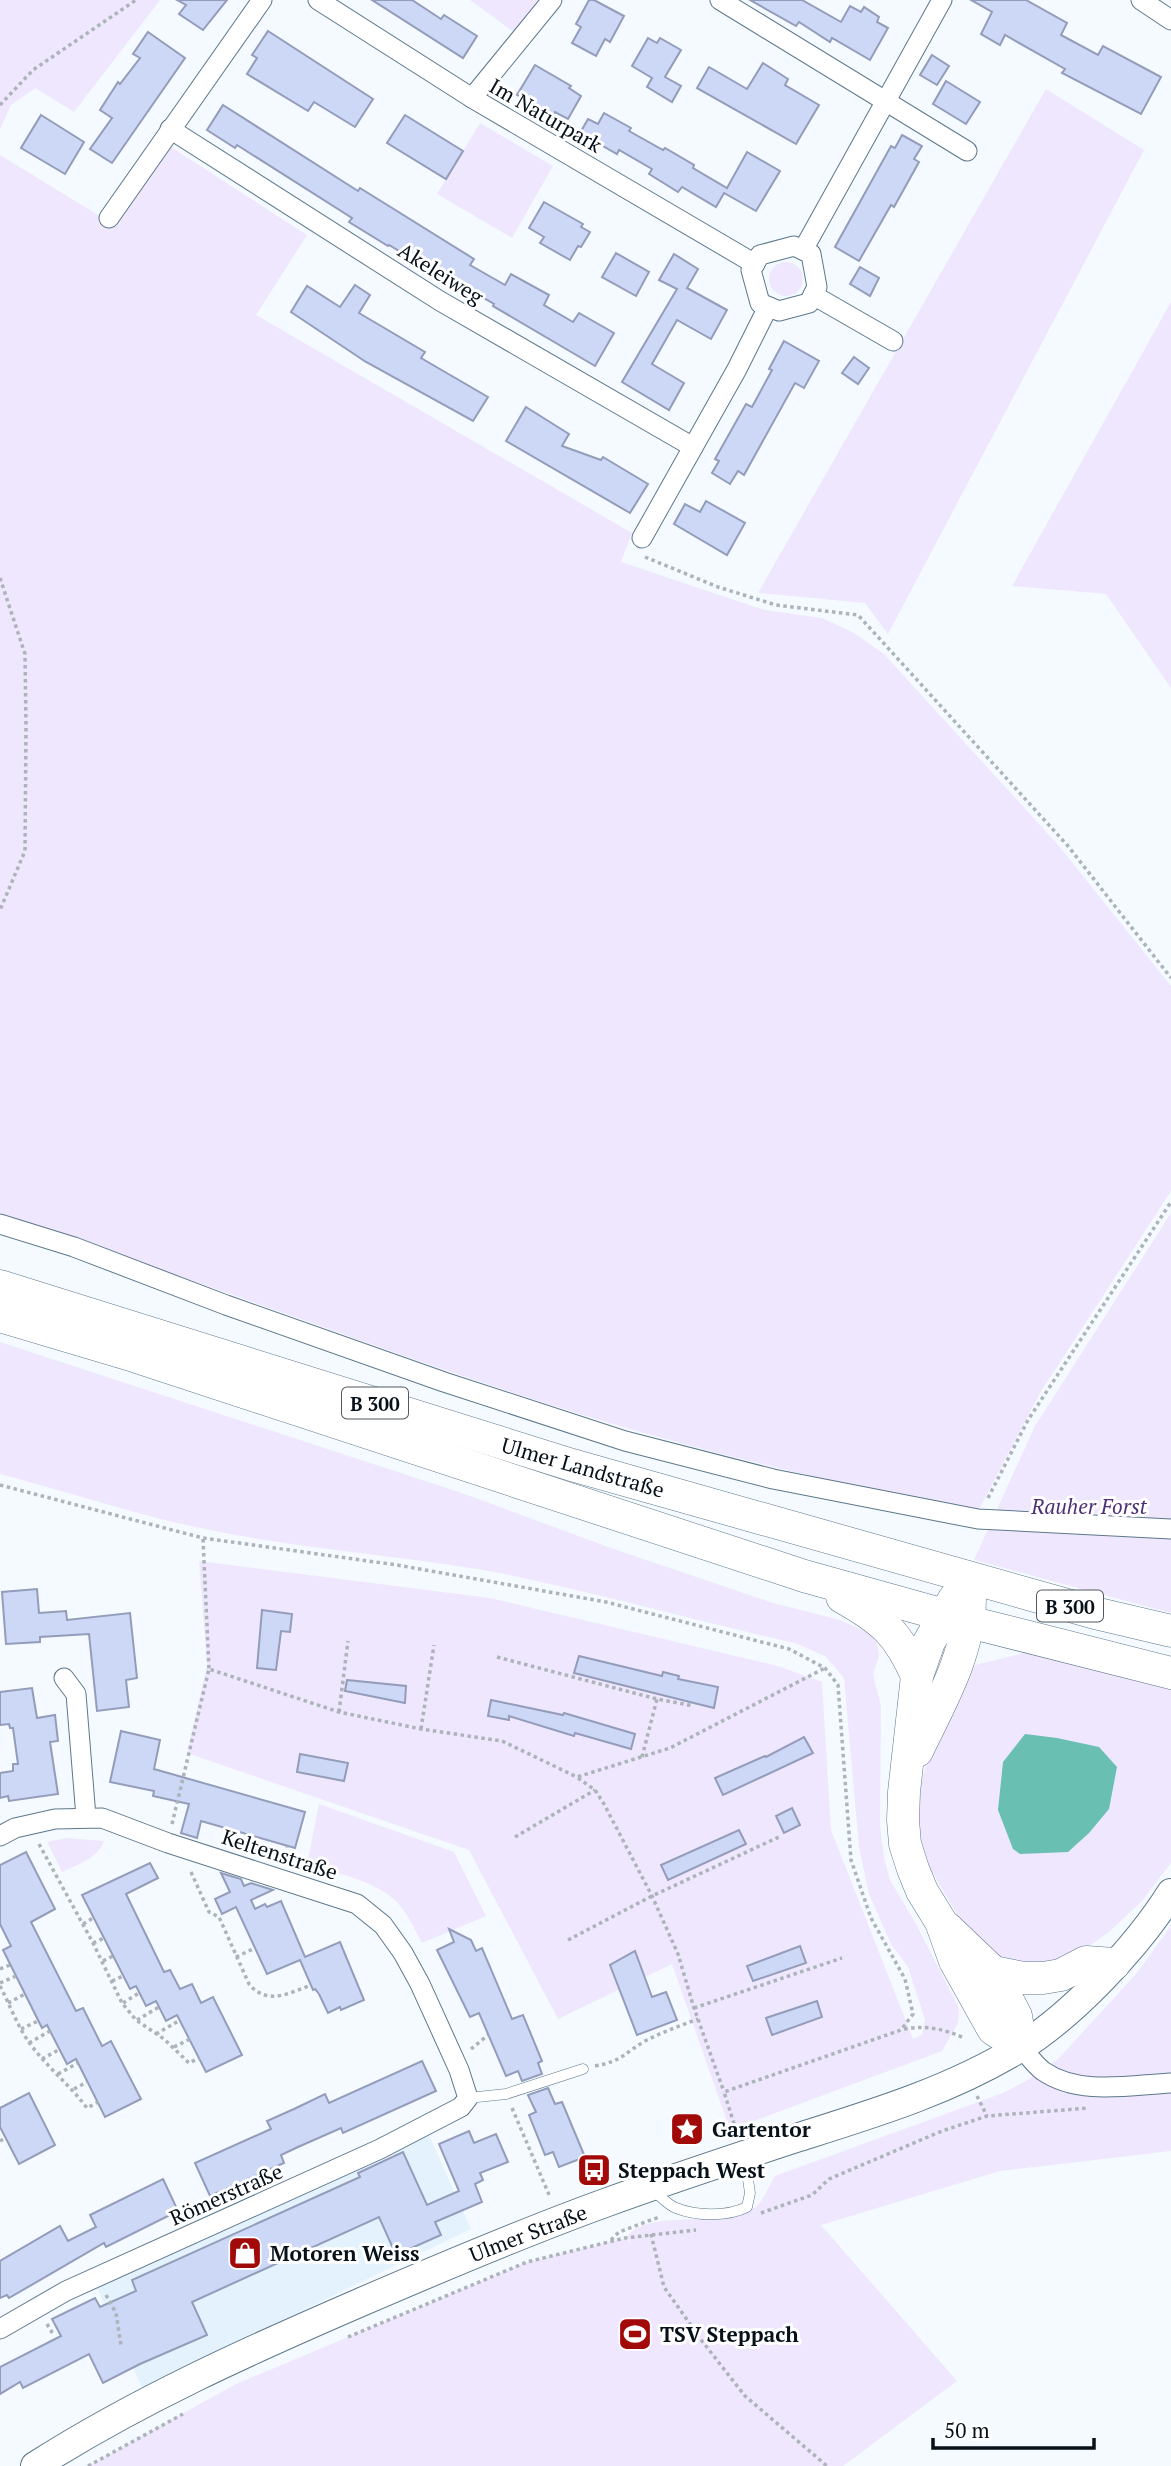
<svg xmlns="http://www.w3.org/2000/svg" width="1171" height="2466" viewBox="0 0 1171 2466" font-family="'PT Serif',serif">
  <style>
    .built { fill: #e4f2fd }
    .green { fill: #efe7fe }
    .water { fill: #68bfb2 }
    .building { fill: #cdd7f6; stroke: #939cb9; stroke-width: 2 }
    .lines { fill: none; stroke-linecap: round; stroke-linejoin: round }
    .lane-casing { stroke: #5d778b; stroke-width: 11 }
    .street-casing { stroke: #5d778b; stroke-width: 21 }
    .secondary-casing { stroke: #5d778b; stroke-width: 30 }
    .primary-casing { stroke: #5d778b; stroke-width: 33 }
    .path { stroke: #acb3b9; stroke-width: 3.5; stroke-dasharray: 3.5 3.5; stroke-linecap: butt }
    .lane { stroke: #fff; stroke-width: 10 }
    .street { stroke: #fff; stroke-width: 19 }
    .secondary { stroke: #fff; stroke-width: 28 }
    .primary { stroke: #fff; stroke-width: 32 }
    .labels { text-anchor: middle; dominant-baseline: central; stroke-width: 6; stroke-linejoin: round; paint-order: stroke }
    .shield { fill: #fff; stroke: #51585e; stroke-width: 2 }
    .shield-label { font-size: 19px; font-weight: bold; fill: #071119 }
    .street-label { font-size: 21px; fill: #071119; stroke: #fff }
    .park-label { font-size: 21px; font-style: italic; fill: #4e3076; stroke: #fff }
    .poi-label { font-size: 21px; font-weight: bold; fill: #071119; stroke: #fff; text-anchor: start }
  </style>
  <rect width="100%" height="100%" fill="#f4faff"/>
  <polygon class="built" points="425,2126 471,2229 142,2388 93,2279"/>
  <g class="green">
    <polygon points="0,0 160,0 74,112 35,88 11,105 0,129"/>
    <polygon points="470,0 552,0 522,38"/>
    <polygon points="1046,89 1144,150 888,634 865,603 758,593"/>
    <polygon points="480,123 553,166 512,238 437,194"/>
    <path d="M171,147l136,88 -51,80 376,218 -11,29 144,48 57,8 32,15 30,21 175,192 112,140v205l-131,202 -64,122c-142,-34 -286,-65 -425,-110 -185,-59 -366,-131 -551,-189v-1061l116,71z"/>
    <circle cx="786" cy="279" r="17"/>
    <polygon points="1171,302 1171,688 1106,594 1012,586"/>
    <polygon points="1171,1213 1171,1613 974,1560 1035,1426"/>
    <path d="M0,1342l459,150 152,56 162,55 67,17 36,16 3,20 -6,18 8,32 -1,119 4,33 6,22 26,44 43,84 -1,15 -16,28 -212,79 -58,-166 -114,55 -89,-169 -282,-97 20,-87 -8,-105 291,37 288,68 44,16 9,148 82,209 9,-4 3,-15 -17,-53 -17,-23 -22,-50 -10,-47 -15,-169 -19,-22 -30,-13c-99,-22 -196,-50 -295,-70 -98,-18 -197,-23 -295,-44 -69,-14 -136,-37 -205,-55z"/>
    <polygon points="1024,1653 1171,1689 1171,1863 1142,1901 1109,1932 1066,1963 1039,1966 1008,1962 993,1953 961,1921 927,1863 916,1825 919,1790 928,1759 975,1665"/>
    <path d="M319,1804l135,48 32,64 -64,27c-8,-15 -15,-31 -27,-43 -24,-21 -59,-27 -88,-35z"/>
    <path d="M66,1838l38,3c-6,17 -27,24 -42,31l-15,-30z"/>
    <path d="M1171,1926v225l-171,20 -179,54 136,156 -114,85h-755l148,-82 291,-122 98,-24 8,8 -6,-9c20,-29 95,-8 127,-29 9,-5 15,-23 21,-32l228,-83 23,-12 33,-23 77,-84z"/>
  </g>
  <polygon class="water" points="1025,1734 1057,1738 1099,1747 1117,1767 1109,1809 1089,1833 1068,1852 1020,1854 1013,1849 998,1810 1003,1762"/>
  <g class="building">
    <polygon points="177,0 227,0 203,30 179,14 186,5"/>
    <polygon points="372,0 412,0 441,19 444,15 477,36 463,58"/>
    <polygon points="589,0 594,0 624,16 610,42 605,39 596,56 572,43 581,27 576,24"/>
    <polygon points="750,0 802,0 841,22 850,6 861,12 864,7 879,17 877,22 888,28 870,60 832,38 830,42 799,22 796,26"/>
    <polygon points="971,0 1026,0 1067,23 1061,35 1098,55 1103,46 1161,77 1141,114 1062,73 1065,69 1005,35 1000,45 981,34 992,12"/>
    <polygon points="268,31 373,99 355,127 314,102 308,111 247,74 257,58 252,55"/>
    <polygon points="148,32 185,58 112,163 90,149 112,118 100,110 118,82 120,84 140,58 133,54"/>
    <polygon points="648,38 657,43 660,38 681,50 665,77 681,86 672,102 647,87 652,78 632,66"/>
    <polygon points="932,55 949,66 937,85 920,75"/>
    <polygon points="763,63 788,79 785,85 819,105 796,144 697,88 709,67 747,89"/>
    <polygon points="535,65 571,86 569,88 581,96 568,119 555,112 553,116 517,95"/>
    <polygon points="946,81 980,102 966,124 933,104"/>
    <polygon points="223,105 358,191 360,188 474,259 470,265 505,285 511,274 549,295 544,305 573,322 579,313 614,333 595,366 493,306 494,304 459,284 457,286 389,245 388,246 349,222 352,218 237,145 235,148 207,130"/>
    <polygon points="604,113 631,128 629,131 663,150 665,148 694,165 693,168 727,188 747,152 780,171 756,211 724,193 716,207 682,187 678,192 649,174 652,169 619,150 617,154 580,133 588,119 598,124"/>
    <polygon points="41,115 84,142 65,174 21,148"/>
    <polygon points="405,115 463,151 446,179 387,143"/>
    <polygon points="902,135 922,146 914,159 919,162 894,207 891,205 859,261 835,247 891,146 895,148"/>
    <polygon points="544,202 583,224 581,227 590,232 581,247 578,246 570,260 540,243 544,237 529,228"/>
    <polygon points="616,253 649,272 636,296 602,277"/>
    <polygon points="674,254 698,269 687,288 727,310 711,339 677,320 652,364 684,383 669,410 622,382 677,289 659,280"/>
    <polygon points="860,267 879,278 870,296 850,284"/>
    <polygon points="355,285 370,295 359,313 425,352 421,358 488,397 473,421 366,362 291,312 307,286 340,307"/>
    <polygon points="784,341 819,361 804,388 795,383 744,475 738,471 730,484 712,473 719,461 715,459 746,404 752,407 772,370 769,369"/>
    <polygon points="854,357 869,368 858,384 842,373"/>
    <polygon points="526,407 569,434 562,446 601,460 603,457 648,484 630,513 506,441"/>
    <polygon points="706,501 745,523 727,555 674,524 685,504 700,512"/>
    <polygon points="37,1589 39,1613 66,1611 67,1620 130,1613 137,1678 126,1680 129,1707 97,1711 89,1634 40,1637 40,1642 6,1644 2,1592"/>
    <polygon points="262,1610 292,1614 290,1632 281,1631 276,1670 257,1668"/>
    <polygon points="579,1656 662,1676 663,1672 679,1676 678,1679 718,1687 714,1708 574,1673"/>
    <polygon points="347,1680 406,1686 405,1703 345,1691"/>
    <polygon points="32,1688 37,1718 55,1715 58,1741 50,1742 58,1794 9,1801 8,1796 0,1798 0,1773 13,1771 13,1764 18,1764 13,1728 10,1728 9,1724 0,1725 0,1692"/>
    <polygon points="491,1700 563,1715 564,1713 635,1734 631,1749 575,1733 574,1736 509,1716 509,1720 488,1716"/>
    <polygon points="121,1731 160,1740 154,1769 305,1812 295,1848 201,1821 197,1838 181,1833 189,1804 153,1796 154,1791 110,1782"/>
    <polygon points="804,1737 813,1753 723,1795 715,1778 765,1756 766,1757"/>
    <polygon points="300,1754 348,1763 344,1781 297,1772"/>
    <polygon points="792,1808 800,1825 784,1833 776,1816"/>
    <polygon points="739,1830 746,1844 668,1880 661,1865"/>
    <polygon points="26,1852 55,1909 31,1922 76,2011 83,2008 102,2046 111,2041 141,2099 105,2117 76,2059 67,2064 47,2025 42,2028 3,1950 11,1946 0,1924 0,1865"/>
    <polygon points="150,1863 158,1878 126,1894 164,1972 170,1970 180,1989 192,1984 201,2003 213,1997 242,2055 206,2072 177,2015 166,2021 156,2001 146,2006 136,1986 130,1989 82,1895"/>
    <polygon points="221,1873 241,1879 244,1886 251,1883 273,1890 251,1900 255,1909 265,1904 267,1907 281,1901 305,1957 340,1942 364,2000 341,2010 340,2007 328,2013 319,1994 315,1989 313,1990 300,1960 267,1974 236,1907 222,1914 215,1899 230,1892"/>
    <polygon points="449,1929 471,1940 476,1951 482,1948 512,2019 523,2015 542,2061 538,2063 542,2074 522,2081 518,2071 506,2076 479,2013 470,2017 437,1950 454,1942"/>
    <polygon points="800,1946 806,1963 753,1981 747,1966"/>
    <polygon points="635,1951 652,1997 666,1992 677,2020 637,2035 610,1965"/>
    <polygon points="817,2001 822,2017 772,2035 766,2018"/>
    <polygon points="422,2061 436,2091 343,2133 341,2128 298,2147 281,2155 284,2163 210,2196 195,2163 271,2129 267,2121 294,2109 325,2094 329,2103"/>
    <polygon points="548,2088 555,2104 562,2102 585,2157 559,2167 553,2152 545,2155 529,2115 536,2112 528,2095"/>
    <polygon points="29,2093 55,2145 19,2164 0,2127 0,2108"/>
    <polygon points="469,2131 474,2143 496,2134 508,2162 480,2173 483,2180 475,2184 482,2202 435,2222 441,2235 396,2255 379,2217 192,2302 207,2335 140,2364 103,2383 89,2354 23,2388 20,2382 0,2394 0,2367 61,2336 52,2319 95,2298 100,2307 136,2291 132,2280 360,2177 358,2173 403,2152 427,2205 459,2191 439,2144"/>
    <polygon points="163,2179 178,2211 106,2247 104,2243 9,2298 7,2295 0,2298 0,2261 60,2226 68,2241 96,2227 90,2215"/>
  </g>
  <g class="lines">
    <g class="lane-casing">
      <g id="lane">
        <polyline points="468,2098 506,2094 583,2069"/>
        <path d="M654,2191c6,5 14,14 22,17 20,8 51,9 71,-1l3,-14 -5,-34"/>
      </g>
    </g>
    <g class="street-casing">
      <g id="street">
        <polyline points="318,0 472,98 755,264"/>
        <polyline points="720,0 967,151"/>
        <polyline points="1141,0 1171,20"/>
        <polyline points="472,98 552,0"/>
        <polyline points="170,129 440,301 693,447"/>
        <polyline points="109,218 262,0"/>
        <polygon points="794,246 811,254 817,287 809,303 779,311 760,303 751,270 760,255"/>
        <polyline points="803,250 942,0"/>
        <polyline points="813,295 893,341"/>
        <polyline points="642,538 737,369 768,307"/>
        <polyline points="0,1224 74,1247 226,1305 444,1382 625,1441 773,1479 978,1519 1171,1529"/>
        <polyline points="64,1678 76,1694 86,1817"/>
        <polyline points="0,1836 15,1828 55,1819 102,1818 168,1843 357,1904 383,1925 403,1953 420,1984 459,2070 468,2098 461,2107 380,2149 66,2291 0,2329"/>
        <path d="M1021,2047c7,8 14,18 22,24 36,25 87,14 128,12"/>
      </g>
    </g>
    <g class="secondary-casing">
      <path id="secondary" d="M35,2466c102,-65 213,-115 324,-163 81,-35 163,-70 246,-100 63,-23 127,-44 191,-65 76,-24 153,-47 222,-89 55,-34 119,-102 153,-156"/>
    </g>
    <g class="primary-casing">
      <g id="primary">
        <polyline points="0,1286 572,1465 1099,1614 1171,1631"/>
        <polyline points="0,1316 134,1356 804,1576 969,1622 1171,1673"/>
        <path d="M842,1597c41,23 56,36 75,79"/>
        <polyline points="954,1599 929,1642 917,1676 904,1792 903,1820 905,1844 913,1869 922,1891 941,1922 955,1961 993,2029 1021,2047"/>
        <path d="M917,1751c23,-48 52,-97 53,-151"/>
        <polyline points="947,1928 993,1972 1016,2016 1021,2047"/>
        <polyline points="993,1972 1024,1978 1043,1978 1061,1975 1086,1962 1114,1964"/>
      </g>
    </g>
    <g class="path">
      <polyline points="0,105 33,70 136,0"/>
      <polyline points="645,557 718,587 776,605 858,615 1068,846 1171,978"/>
      <polyline points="0,578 25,654 26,726 25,851 0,910"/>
      <polyline points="0,1485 203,1538 397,1565 606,1602 789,1649 825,1668 838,1685 851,1860 871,1918 905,1979 913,2014 901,2030 724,2092 737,2133"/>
      <polyline points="988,1498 1028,1420 1171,1202"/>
      <polyline points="203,1539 209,1669"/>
      <polyline points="497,1657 657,1699 694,1706"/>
      <polyline points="339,1712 348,1641"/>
      <polyline points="421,1729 434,1645"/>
      <polyline points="642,1757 657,1699"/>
      <polyline points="578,1778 595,1790 604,1804 652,1896 678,1954 694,2008 724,2092"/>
      <polyline points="172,1824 209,1669 339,1712 421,1729 502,1741 577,1777 670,1748 825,1668"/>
      <polyline points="515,1837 595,1790"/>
      <polyline points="39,1844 93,1943 122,2003 136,2020 164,2039 189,2063 199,2058"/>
      <polyline points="283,1861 287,1846"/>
      <path d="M191,1872l18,40 10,5 30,67c18,22 41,9 62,1"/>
      <polyline points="83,1924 93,1918"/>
      <polyline points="568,1940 652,1896 781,1836"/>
      <polyline points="93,1943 104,1938"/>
      <polyline points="236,1957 253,1949"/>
      <polyline points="103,1961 113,1956"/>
      <polyline points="0,1969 10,1965"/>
      <polyline points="112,1981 123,1976"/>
      <polyline points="0,1983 16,1976"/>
      <path d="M0,1986c10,19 18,42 31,59 17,23 39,40 56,63l11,-6"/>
      <polyline points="8,2003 25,1994"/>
      <polyline points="123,2003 139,1993"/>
      <polyline points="694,2008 842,1958"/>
      <polyline points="137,2020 159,2007"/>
      <polyline points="21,2029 38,2021"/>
      <path d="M904,2029c22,-4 40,0 60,9"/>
      <polyline points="156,2034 180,2020"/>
      <polyline points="29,2043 50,2031"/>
      <polyline points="174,2047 190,2039"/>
      <polyline points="471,2049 488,2035"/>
      <polyline points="42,2059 60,2049"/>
      <path d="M595,2066c28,-5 29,-13 50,-25 17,-9 35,-15 53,-22"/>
      <polyline points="58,2074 78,2063"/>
      <polyline points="74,2089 87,2082"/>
      <polyline points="977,2096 987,2116"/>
      <polyline points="512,2108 550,2197"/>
      <polyline points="0,2141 5,2138"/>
      <polyline points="761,2213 812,2195 829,2179 942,2131 987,2116 1089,2108"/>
      <polyline points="651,2234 664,2287 702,2341 745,2396 827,2466"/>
      <polyline points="611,2240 619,2232 659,2217"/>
      <polyline points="106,2295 116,2313 121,2346"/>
      <polyline points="47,2324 53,2334"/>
      <polyline points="348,2337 527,2262 625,2238 696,2230"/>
      <polyline points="88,2466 183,2414"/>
    </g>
    <use href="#lane" class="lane"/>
    <use href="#street" class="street"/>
    <use href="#secondary" class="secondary"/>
    <use href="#primary" class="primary"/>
  </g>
  <defs>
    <g id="sight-square" transform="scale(1.75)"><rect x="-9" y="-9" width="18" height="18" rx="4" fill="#a20909" stroke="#fff"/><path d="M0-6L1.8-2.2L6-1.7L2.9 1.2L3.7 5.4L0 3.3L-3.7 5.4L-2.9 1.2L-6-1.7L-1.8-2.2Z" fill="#fff"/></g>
    <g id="bus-square" transform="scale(1.75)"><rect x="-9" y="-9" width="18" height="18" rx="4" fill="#a20909" stroke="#fff"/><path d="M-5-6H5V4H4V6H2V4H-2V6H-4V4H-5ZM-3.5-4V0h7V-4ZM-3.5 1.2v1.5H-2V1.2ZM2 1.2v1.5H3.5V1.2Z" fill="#fff"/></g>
    <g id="shop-square" transform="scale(1.75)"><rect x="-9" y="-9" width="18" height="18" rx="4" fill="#a20909" stroke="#fff"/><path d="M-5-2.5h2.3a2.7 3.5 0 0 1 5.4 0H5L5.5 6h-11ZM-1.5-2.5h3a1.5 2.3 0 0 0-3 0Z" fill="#fff"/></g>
    <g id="stadium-square" transform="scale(1.75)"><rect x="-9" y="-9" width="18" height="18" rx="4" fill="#a20909" stroke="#fff"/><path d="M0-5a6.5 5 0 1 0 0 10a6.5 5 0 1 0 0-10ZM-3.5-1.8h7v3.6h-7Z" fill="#fff"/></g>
  </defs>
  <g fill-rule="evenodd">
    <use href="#sight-square" x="687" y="2129"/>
    <use href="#bus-square" x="594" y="2170"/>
    <use href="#shop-square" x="245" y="2253"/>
    <use href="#stadium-square" x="635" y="2334"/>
  </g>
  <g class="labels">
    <g class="shield">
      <rect x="342" y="1387.5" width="66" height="31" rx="5"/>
      <rect x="1037" y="1590.5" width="66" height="31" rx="5"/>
    </g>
    <g class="shield-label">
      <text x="375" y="1403">B 300</text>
      <text x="1070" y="1606">B 300</text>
    </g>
    <g class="street-label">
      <text transform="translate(546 115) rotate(30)">Im Naturpark</text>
      <text transform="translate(441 273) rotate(32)">Akeleiweg</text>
      <text transform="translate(583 1467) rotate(16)">Ulmer Landstraße</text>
      <text transform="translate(280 1854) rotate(18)">Keltenstraße</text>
      <text transform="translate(226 2194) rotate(-24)">Römerstraße</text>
      <text transform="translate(528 2233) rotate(-21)">Ulmer Straße</text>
    </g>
    <g class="park-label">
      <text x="1089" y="1506">Rauher Forst</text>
    </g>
    <g class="poi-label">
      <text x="712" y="2129">Gartentor</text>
      <text x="618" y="2170">Steppach West</text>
      <text x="270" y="2253">Motoren Weiss</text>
      <text x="660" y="2334">TSV Steppach</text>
    </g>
  </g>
  <path d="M933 2438v10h161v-10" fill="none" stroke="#071119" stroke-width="3.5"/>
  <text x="944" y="2438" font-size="21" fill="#071119" stroke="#ffffff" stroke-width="5" paint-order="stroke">50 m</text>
</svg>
